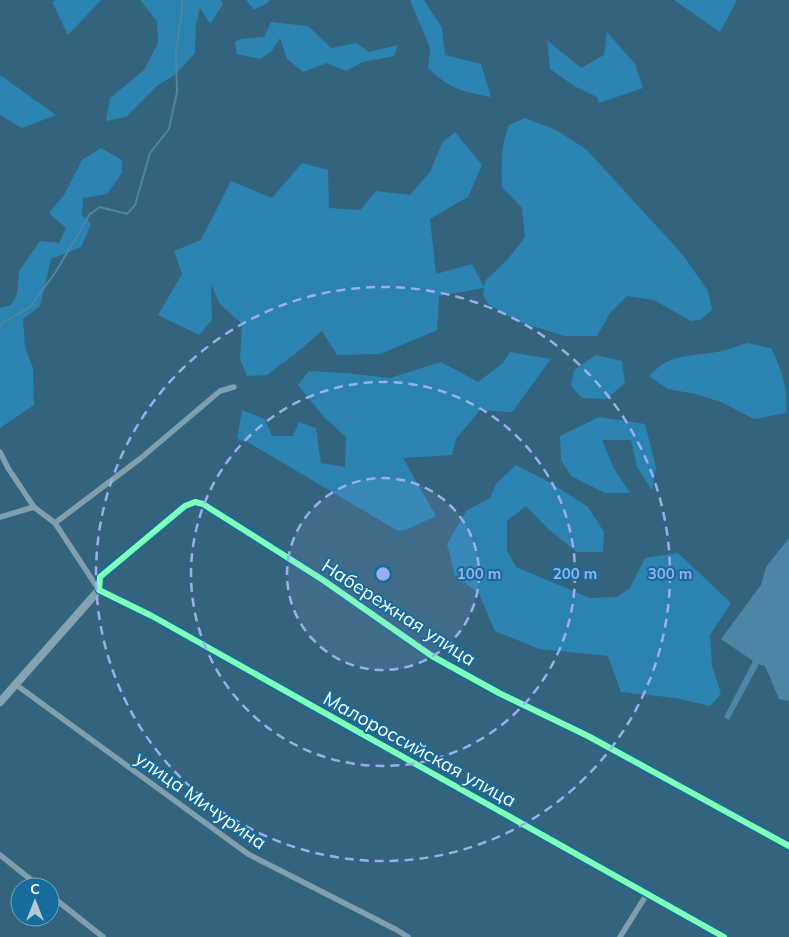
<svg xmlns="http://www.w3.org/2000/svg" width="789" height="937" viewBox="0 0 789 937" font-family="Mulish,sans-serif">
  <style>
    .green { fill: #2b83b1 }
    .water { fill: #4d86a5 }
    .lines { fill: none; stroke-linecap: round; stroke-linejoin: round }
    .stream { stroke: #4d86a5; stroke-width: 2 }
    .street { stroke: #7f9eae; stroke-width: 5.5 }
    .secondary { stroke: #86a3b3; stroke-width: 8 }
    .cycleway-casing { stroke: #166c9b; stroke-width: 9 }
    .cycleway { stroke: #80ffba; stroke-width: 6 }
    .ring { fill: none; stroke: #99afed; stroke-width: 2.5; stroke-dasharray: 9 6 }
    .labels { text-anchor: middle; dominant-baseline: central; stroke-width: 4; stroke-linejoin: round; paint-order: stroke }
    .street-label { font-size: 19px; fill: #fff; stroke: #166c9b }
    .centre { fill: #99afed; stroke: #166c9b; stroke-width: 2.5 }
    .ring-label { font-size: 15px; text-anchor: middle; font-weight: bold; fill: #99afed; stroke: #166c9b; stroke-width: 4; stroke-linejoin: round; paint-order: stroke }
  </style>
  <rect width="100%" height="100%" fill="#34637d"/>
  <g class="green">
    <polygon points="56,0 101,0 68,35 52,2"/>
    <polygon points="140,0 221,0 223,4 210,24 200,8 196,24 195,53 176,74 158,85 126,117 106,121 110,98 144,70 158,43 157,21"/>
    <polygon points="246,0 270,0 266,4 254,10"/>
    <path d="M410,0h14l18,28 3,27 36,9 10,33c-30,-6 -40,-7 -63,-29l2,-20z"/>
    <polygon points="674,0 737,0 720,32"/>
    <polygon points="271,22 308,26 331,48 356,43 369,52 398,45 394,56 363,62 346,71 327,63 303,72 287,59 280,38 272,51 260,59 237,54 235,42 241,39 264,37"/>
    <polygon points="607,32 635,64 643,88 599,103 597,97 574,86 550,69 547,40 581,68 604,55"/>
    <polygon points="0,75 56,115 22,128 0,115"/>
    <path d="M525,118l31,12 30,19 97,106 25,36 4,19 -12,10 -9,1 -37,-21 -27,-4 -17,17 -13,23h-33l-47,-15 -29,-17 -5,-9 1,-7 -45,8 -2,34 -57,24 -43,1 -15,-24 -22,19 -33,25 -20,1 -7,-17 2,-35 -22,-20 -9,-20 1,36 -13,15 -41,-20 24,-41 -8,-23 27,-11 30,-59 41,17 30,-35 26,7 1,38 31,2 16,-19 34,4 20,-23 12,-29 13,-11 27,33 -14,32 -38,22 6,55 36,-10 12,23 1,-6 23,-22 17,-22 -3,-29 -20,-21c-1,-21 -1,-42 7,-62z"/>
    <polygon points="101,148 122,160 122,173 107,194 83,198 82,215 91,224 81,247 51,259 40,306 23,319 25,347 33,368 34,405 0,428 0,308 11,305 17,294 19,271 40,241 59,243 66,228 49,213 64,195 82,160"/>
    <path d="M747,343l24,5c10,20 18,43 15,65l-32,6 -33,-17 -26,-8 -27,-5 -19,-13c20,-21 34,-19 60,-23 13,-1 26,-6 38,-10z"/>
    <polygon points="510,352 551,359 512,412 480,410 456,439 452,455 403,458 436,516 408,529 398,531 246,441 237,439 242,410 265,419 272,436 293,436 299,422 316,428 321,463 345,467 346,437 325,418 298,385 309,371 345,373 390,378 441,362 478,382 503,363"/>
    <polygon points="596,355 622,361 625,383 606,399 582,398 571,386 574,370"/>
    <polygon points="599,417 645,424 656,468 652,490 637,467 631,440 602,440 614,469 630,493 605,493 571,476 561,460 560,436"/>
    <polygon points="516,465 551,483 588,507 604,532 603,552 577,552 548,529 526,506 507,521 507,551 516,567 590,598 617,597 630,588 645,558 678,553 731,603 710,635 712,665 721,694 710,706 676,698 621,692 608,656 539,649 495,631 479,594 455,575 447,544 466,511 490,498 496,484"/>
  </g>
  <polygon class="water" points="789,538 789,701 779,699 765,666 759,664 729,720 724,717 753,661 721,639 761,585 766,567"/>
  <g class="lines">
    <polyline class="stream" points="0,327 2,323 29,308 55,273 90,214 100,207 127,214 135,205 150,153 169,129 177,92 176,52 182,10 182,0"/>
    <g class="street">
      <polyline points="0,452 8,468 34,507 55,523 99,590"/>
      <polyline points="0,517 34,507"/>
      <polyline points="55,523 141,458 220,391 234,387"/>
      <polyline points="99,590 100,577 185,506 195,502 203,504 323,580 432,656 499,693 588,736 789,846"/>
      <polyline points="99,590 152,616 724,937"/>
      <polyline points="15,684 248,854 397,930 408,937"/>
      <polyline points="0,855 40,887"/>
      <polyline points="50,895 103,937"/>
      <polyline points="620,937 647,894"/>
    </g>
    <polyline class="secondary" points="0,702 99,590"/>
    <g class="cycleway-casing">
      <polyline id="cycleway" points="724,937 152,616 99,590 100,577 185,506 195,502 203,504 323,580 432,656 499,693 588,736 789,846"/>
    </g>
    <use href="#cycleway" class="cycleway"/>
  </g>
  <circle cx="383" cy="574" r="96" fill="#99afed" fill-opacity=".12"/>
  <g class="ring">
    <circle cx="383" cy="574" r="96"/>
    <circle cx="383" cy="574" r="192"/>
    <circle cx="383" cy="574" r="287"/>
  </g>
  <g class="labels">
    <g class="street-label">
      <text transform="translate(399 612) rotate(33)">Набережная улица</text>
      <text transform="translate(420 749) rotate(29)">Малороссийская улица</text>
      <text transform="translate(201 800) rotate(35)">улица Мичурина</text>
    </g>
  </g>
  <circle cx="383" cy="574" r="8" class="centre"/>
  <g class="ring-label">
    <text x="479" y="579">100 m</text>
    <text x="575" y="579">200 m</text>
    <text x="670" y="579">300 m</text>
  </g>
  <g transform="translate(35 902)"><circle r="24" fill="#166c9b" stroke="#73a7c3"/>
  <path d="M0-4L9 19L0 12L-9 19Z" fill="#b8c8d2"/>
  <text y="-8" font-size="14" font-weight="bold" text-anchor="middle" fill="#ffffff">С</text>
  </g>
</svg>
